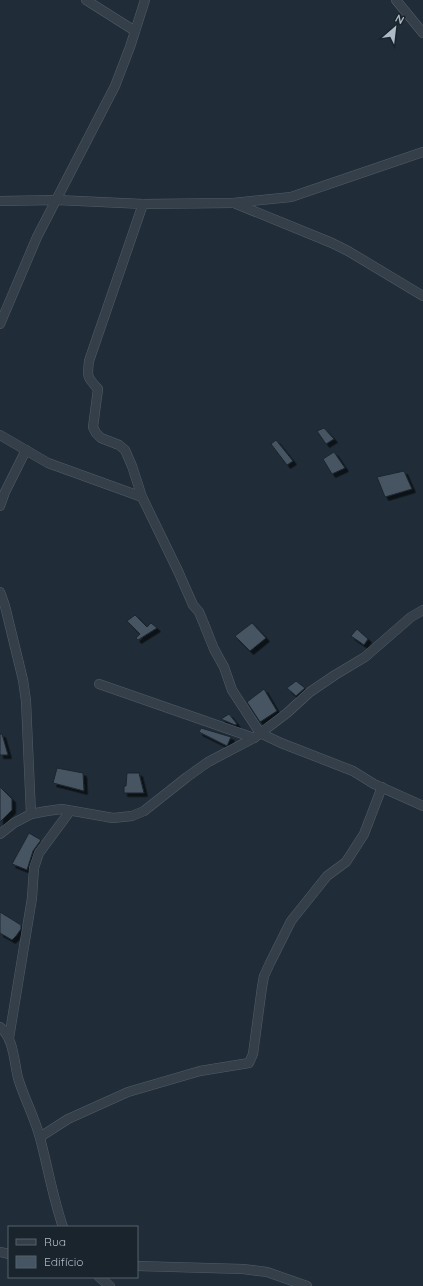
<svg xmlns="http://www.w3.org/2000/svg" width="423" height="1286" viewBox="0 0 423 1286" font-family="Quicksand,sans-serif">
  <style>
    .building { fill: #465563; stroke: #1b262f; filter: url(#shadow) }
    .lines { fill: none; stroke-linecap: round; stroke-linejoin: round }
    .minor-casing { stroke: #515d67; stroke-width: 10 }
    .minor { stroke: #343f49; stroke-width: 9 }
  </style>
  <defs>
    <filter id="shadow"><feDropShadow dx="3.5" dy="3.5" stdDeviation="0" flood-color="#0009"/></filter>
  </defs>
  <rect width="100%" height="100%" fill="#202d39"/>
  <g class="building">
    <polygon points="324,428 334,439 326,444 317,431"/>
    <polygon points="276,440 293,461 287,465 271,444"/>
    <polygon points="334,452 345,468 332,474 323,459"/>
    <polygon points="404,471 412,489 385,497 377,477"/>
    <polygon points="135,615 147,627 151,623 157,628 138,640 136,638 140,634 127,621"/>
    <polygon points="252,623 266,638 250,651 235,636"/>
    <polygon points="357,629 368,639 364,645 351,636"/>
    <polygon points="296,681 305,688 296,696 287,688"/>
    <polygon points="264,689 277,711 260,722 247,702"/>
    <polygon points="229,714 237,724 235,725 221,719"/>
    <polygon points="201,728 231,737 227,746 199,732"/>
    <polygon points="0,734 2,734 8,755 0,755"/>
    <polygon points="57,768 83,773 84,791 53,783"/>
    <polygon points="127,773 139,773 144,793 124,793 124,786 126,786"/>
    <polygon points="0,787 12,799 12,810 0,822"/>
    <polygon points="29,833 41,840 33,851 27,870 12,864"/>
    <polygon points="0,912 21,925 21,929 16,936 12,940 0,933"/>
  </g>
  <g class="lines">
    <g class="minor-casing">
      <g id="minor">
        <polyline points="86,0 135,31"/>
        <polyline points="396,0 423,33"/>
        <polyline points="0,201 57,200 143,204 233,203 291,197 423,152"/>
        <polyline points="234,203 332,243 348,251 423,296"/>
        <path d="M143,204l-54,157c-2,16 -2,16 9,28l-5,38 3,6 5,5 18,7 6,5 7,16 10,31 36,74 15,34 6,7 5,12 10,25 10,18 8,23 28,43 21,10 72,28 21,13 49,22"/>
        <polyline points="0,324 37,237 115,86 130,47 145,0"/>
        <polyline points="0,435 48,463 142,497"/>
        <polyline points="0,506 5,492 26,450"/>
        <polyline points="0,592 5,606 23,680 26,701 31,814"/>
        <polyline points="99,684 254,738"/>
        <polyline points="0,834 14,823 31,814 47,811 62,809 113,818 132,816 144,811 187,777 208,762 254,738 287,713 310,692 335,675 365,657 411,617 423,610"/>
        <path d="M0,1027c14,11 14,35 18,51 6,20 17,40 22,60 8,30 13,60 23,89"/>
        <polyline points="9,1038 32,898 34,868 39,853 70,811"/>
        <polyline points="40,1137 68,1119 128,1092 200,1071 249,1063 253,1054 262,987 264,976 270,963 291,921 327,876 346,862 364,834 382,787"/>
        <polyline points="0,1252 9,1254"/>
        <polyline points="137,1266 243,1269 267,1272 307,1286"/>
        <polyline points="99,1277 110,1286"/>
      </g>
    </g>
    <use href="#minor" class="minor"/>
  </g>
  <rect x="8" y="1226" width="130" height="52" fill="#19242d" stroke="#55606a"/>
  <rect x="16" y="1239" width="20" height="6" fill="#343f49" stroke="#55606a"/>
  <text x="44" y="1246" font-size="12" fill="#aebac6">Rua</text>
  <rect x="16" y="1256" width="20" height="12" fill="#465563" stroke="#55606a"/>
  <text x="44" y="1266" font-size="12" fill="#aebac6">Edifício</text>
  <g transform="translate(395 28) rotate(28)" stroke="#19242d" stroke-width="3" paint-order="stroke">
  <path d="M0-3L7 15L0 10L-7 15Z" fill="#aebac6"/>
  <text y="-6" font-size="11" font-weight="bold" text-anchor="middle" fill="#aebac6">N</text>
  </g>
</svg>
